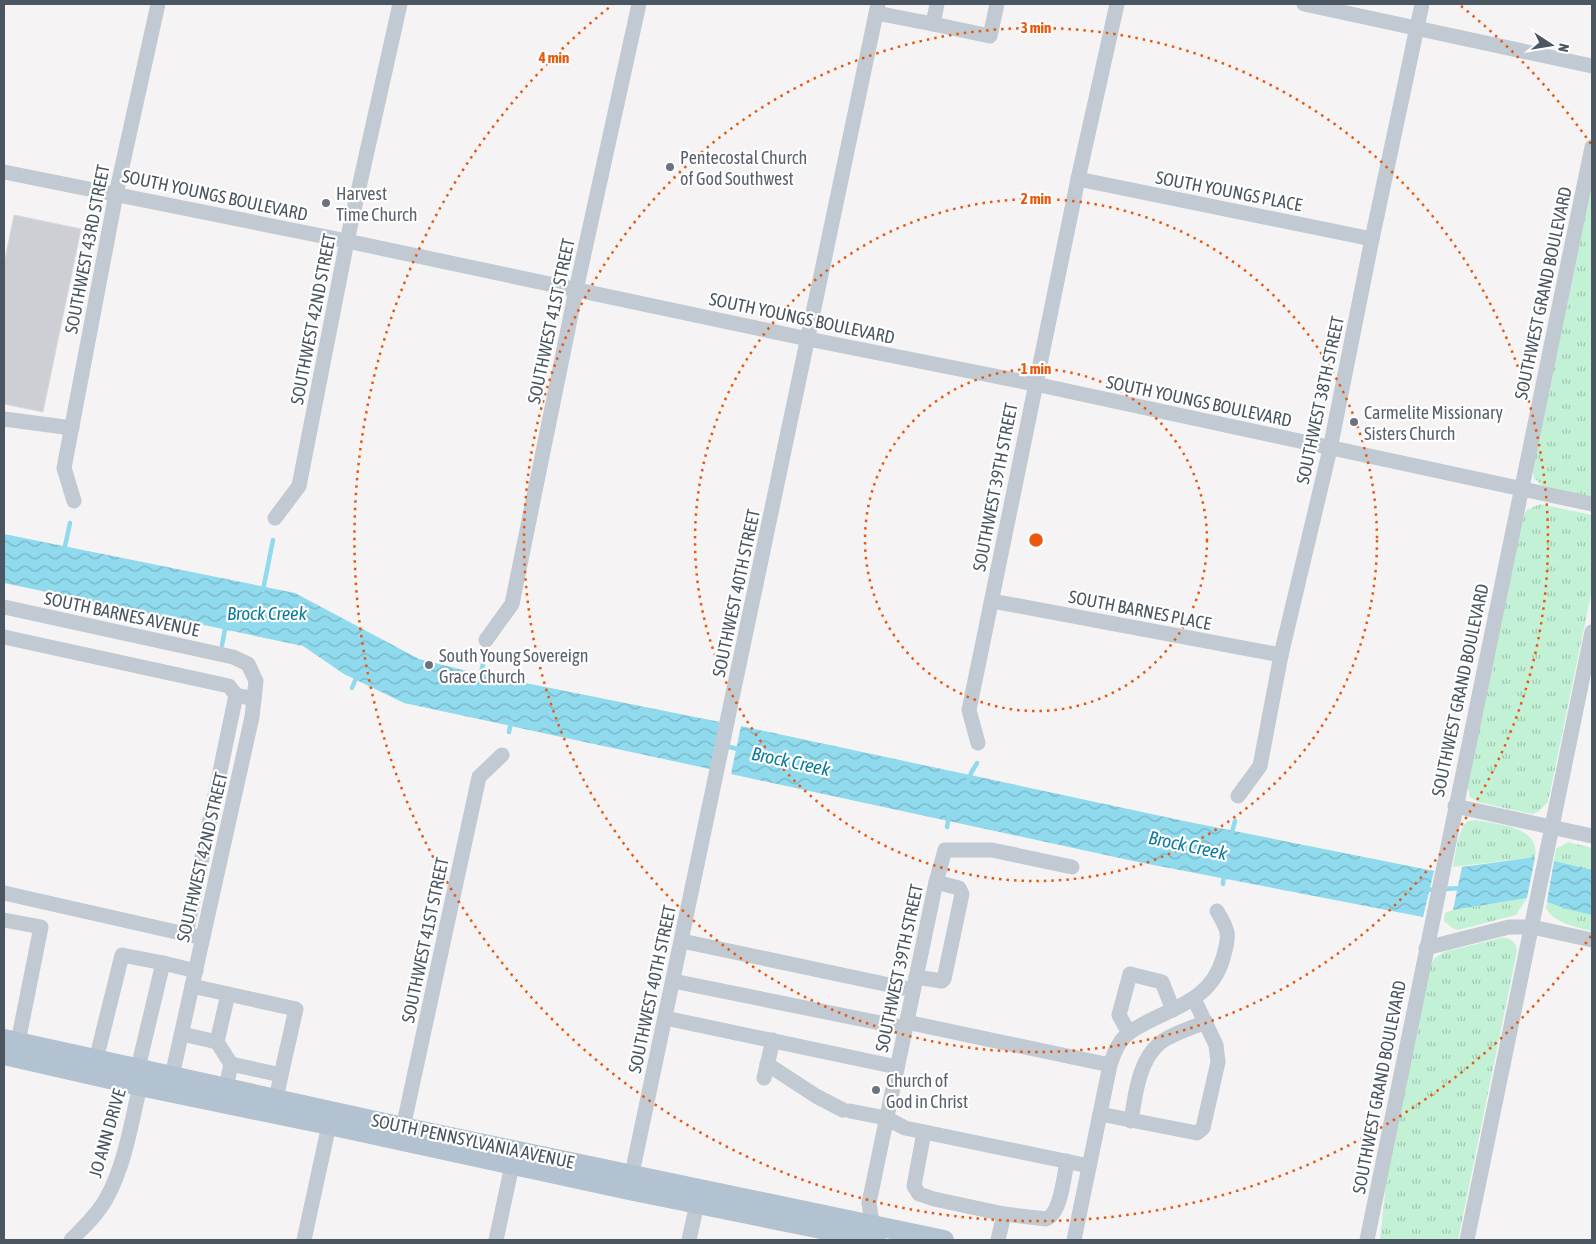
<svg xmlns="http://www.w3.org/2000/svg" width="1596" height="1244" viewBox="0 0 1596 1244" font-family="'Asap Condensed',sans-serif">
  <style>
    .grass { fill: url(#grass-tufts) }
    .water { fill: url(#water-waves) }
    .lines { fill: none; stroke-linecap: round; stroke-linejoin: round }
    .stream { stroke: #90daee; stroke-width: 4.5 }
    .building { fill: #cdcfd5; stroke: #d7d9de }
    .minor { stroke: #c1cad2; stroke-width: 15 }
    .major { stroke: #b3c2d1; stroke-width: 20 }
    .ring { fill: none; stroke: #e8590c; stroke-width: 2.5; stroke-dasharray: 2.5 5 }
    .worship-dot { fill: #6b7280; stroke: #fff; stroke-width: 2 }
    .labels { text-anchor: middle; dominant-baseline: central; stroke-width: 4.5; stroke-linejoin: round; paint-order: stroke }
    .worship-label { font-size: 18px; fill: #5b616d; stroke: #fff; text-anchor: start }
    .street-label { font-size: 18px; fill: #4a5661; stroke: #fff }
    .water-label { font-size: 19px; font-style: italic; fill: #0c7c9b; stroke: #fff }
    .centre { fill: #e8590c; stroke: #fff; stroke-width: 2.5 }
    .ring-label { font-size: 15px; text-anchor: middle; font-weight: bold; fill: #e8590c; stroke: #fff; stroke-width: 4.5; stroke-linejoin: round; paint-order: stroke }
  </style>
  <defs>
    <pattern id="grass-tufts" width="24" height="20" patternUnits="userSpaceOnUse" patternTransform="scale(1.25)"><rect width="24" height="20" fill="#c3f1d5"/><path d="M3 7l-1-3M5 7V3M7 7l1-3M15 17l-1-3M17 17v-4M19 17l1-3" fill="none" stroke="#a0c6b0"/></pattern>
    <pattern id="water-waves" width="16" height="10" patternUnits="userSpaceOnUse" patternTransform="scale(1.25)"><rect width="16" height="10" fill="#90daee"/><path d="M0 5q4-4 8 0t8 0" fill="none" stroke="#78b4c4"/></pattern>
  </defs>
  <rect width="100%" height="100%" fill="#f5f3f3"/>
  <g class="grass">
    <polygon points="1592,177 1592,497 1543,486 1534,478 1532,468"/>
    <polygon points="1540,504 1592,515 1592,590 1548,802 1538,812 1532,814 1478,802 1470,797 1467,785 1523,515 1527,510"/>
    <path d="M1476,820c23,5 64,6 59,37l-82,10c2,-11 5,-40 15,-46 2,0 7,-1 8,-1z"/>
    <path d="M1568,842l24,6v83c-16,-4 -38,-8 -46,-23l10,-59z"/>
    <polygon points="1527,898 1516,915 1458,930 1452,928 1444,921 1445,913 1453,910"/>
    <path d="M1501,938c9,-1 15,4 16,13l-59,289h-78l8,-74 42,-201 5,-7 9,-6z"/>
  </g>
  <g class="water">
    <polygon points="4,534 295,593 419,659 471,672 720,722 710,769 404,703 344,674 303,646 4,583"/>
    <polygon points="741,726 1189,822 1434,871 1423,917 1138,862 731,774"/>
    <polygon points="1535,857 1527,898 1453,910 1462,867"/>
    <polygon points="1554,861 1592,870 1592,915 1567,909 1547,902"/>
  </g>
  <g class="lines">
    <g class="stream">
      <polyline points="64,551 70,523"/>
      <polyline points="263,590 273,540"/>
      <polyline points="222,645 226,624"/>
      <polyline points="480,678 483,664"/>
      <polyline points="352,688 357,676"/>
      <polyline points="509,732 511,722"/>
      <polyline points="725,746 742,750"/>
      <polyline points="969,780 971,773 977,763"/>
      <polyline points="947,827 949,816"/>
      <polyline points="1231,836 1235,821"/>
      <polyline points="1223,884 1224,873"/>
      <polyline points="1425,890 1462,888"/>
    </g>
  </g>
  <polygon class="building" points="14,215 81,229 43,412 4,404 4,264"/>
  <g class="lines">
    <g class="minor">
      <polyline points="1304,4 1592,66"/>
      <polyline points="876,13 933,24 937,4"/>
      <polyline points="933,24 990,36 997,4"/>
      <polyline points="4,172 347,241 808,339 1035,384 1592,504"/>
      <polyline points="1078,179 1372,239"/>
      <polyline points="4,419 72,428"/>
      <polyline points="74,501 64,468 116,194 158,4"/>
      <polyline points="275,518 299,486 347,241 400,4"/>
      <polyline points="992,601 1281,655"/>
      <path d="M4,607l229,50 15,7 8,17 -4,36 -80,359 -32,10c-9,38 -15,79 -34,113 -9,16 -23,29 -35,41"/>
      <polyline points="4,637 229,686 236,695 254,699"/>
      <polyline points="486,640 512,604 576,290 639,4"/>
      <polyline points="978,743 969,710 1078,179 1117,4"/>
      <polyline points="1238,796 1260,766 1281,655 1330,449 1372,239 1422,4"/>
      <polyline points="1455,806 1592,836"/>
      <polyline points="4,893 194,936"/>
      <polyline points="4,920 41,927 18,1042"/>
      <polyline points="186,934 236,695"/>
      <polyline points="682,941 913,990"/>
      <polyline points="1426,948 1509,927 1532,927 1592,940"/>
      <polyline points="163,963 196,971"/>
      <polyline points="916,977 942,981 944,979 962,894 959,888 936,882"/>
      <polyline points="673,981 905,1028"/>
      <polyline points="228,994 296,1009 281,1075"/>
      <polyline points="665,1018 897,1067"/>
      <polyline points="906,1022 1110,1065"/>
      <polyline points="1129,1033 1119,1015 1130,974 1162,982 1173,1010"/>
      <polyline points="182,1034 217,1042 228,994 192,986"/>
      <polyline points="217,1042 231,1064 226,1088"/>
      <polyline points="96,1060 122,955 163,963 138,1068"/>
      <polyline points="231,1064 281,1075 276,1099"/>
      <polyline points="767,1064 816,1096 843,1110"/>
      <polyline points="764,1078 773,1040"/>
      <polyline points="850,1111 886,1118 905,1128 1089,1166"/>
      <polyline points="1100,1114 1197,1133 1203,1128 1218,1062 1216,1045 1194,999"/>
      <path d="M1131,1121c4,-26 8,-61 29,-78 9,-8 34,-16 46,-21"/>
      <path d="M924,1132l-10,54 5,8 15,5 70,15 42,5c15,-5 18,-43 21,-58"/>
      <polyline points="401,1137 479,777 502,755"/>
      <polyline points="630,1183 878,4"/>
      <polyline points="874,1234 869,1203 936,882 945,850 992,850 1072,867"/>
      <polyline points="304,1240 329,1125"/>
      <polyline points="496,1240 514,1156"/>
      <polyline points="689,1240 699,1195"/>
      <polyline points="998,1240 1004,1214"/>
      <path d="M1074,1240l36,-175c4,-12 9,-25 20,-33 35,-24 80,-27 93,-74 7,-23 6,-27 -6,-47"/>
      <polyline points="1367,1240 1592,147"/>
      <polyline points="1467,1240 1592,632"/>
    </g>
    <g class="major">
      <polyline points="4,1039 403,1127 944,1240"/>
      <polyline points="4,1055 140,1086 329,1125 629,1190 876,1240"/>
    </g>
  </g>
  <g class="ring">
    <circle cx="1036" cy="540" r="171"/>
    <circle cx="1036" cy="540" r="341"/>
    <circle cx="1036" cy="540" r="512"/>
    <path d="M1591 936A682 682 0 1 1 611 6M1461 6A682 682 0 0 1 1591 144"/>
  </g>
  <g class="worship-dot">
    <circle cx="670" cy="167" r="5"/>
    <circle cx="326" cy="203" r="5"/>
    <circle cx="1354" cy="422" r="5"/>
    <circle cx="429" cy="665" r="5"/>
    <circle cx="876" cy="1090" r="5"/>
  </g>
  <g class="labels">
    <g class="worship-label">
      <text x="680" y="157">Pentecostal Church<tspan x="680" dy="21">of God Southwest</tspan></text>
      <text x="336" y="193">Harvest<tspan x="336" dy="21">Time Church</tspan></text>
      <text x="1364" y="412">Carmelite Missionary<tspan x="1364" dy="21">Sisters Church</tspan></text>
      <text x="439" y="655">South Young Sovereign<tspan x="439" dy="21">Grace Church</tspan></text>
      <text x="886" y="1080">Church of<tspan x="886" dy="21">God in Christ</tspan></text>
    </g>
    <g class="street-label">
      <text transform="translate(1229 191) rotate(11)">SOUTH YOUNGS PLACE</text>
      <text transform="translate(215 195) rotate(12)">SOUTH YOUNGS BOULEVARD</text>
      <text transform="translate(87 249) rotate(-79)">SOUTHWEST 43RD STREET</text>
      <text transform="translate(1543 293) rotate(-78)">SOUTHWEST GRAND BOULEVARD</text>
      <text transform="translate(802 318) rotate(12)">SOUTH YOUNGS BOULEVARD</text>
      <text transform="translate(313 319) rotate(-79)">SOUTHWEST 42ND STREET</text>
      <text transform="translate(551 321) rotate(-78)">SOUTHWEST 41ST STREET</text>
      <text transform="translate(1320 400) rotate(-78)">SOUTHWEST 38TH STREET</text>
      <text transform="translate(1199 401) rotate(12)">SOUTH YOUNGS BOULEVARD</text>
      <text transform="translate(995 487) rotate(-79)">SOUTHWEST 39TH STREET</text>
      <text transform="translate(736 593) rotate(-78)">SOUTHWEST 40TH STREET</text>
      <text transform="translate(1140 610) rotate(11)">SOUTH BARNES PLACE</text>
      <text transform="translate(122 614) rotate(12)">SOUTH BARNES AVENUE</text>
      <text transform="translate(1460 690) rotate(-78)">SOUTHWEST GRAND BOULEVARD</text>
      <text transform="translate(202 857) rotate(-77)">SOUTHWEST 42ND STREET</text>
      <text transform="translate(425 940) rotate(-78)">SOUTHWEST 41ST STREET</text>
      <text transform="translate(899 968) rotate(-78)">SOUTHWEST 39TH STREET</text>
      <text transform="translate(652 989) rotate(-78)">SOUTHWEST 40TH STREET</text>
      <text transform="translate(1379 1087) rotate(-79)">SOUTHWEST GRAND BOULEVARD</text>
      <text transform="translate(107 1133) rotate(-74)">JO ANN DRIVE</text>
      <text transform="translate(473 1141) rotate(12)">SOUTH PENNSYLVANIA AVENUE</text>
    </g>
    <g class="water-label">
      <text x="267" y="613">Brock Creek</text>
      <text transform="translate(791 761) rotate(12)">Brock Creek</text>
      <text transform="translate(1188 845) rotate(12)">Brock Creek</text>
    </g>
  </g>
  <circle cx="1036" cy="540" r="8" class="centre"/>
  <g class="ring-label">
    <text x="1036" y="33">3 min</text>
    <text x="554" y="63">4 min</text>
    <text x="1036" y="204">2 min</text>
    <text x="1036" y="374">1 min</text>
  </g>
  <rect width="1596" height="1244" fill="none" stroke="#4a5661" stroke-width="10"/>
  <g transform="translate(1551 45) rotate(102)" stroke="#ffffff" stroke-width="4" paint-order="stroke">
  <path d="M0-4L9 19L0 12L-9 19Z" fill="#4a5661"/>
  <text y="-8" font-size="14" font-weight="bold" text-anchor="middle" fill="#4a5661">N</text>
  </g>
</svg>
